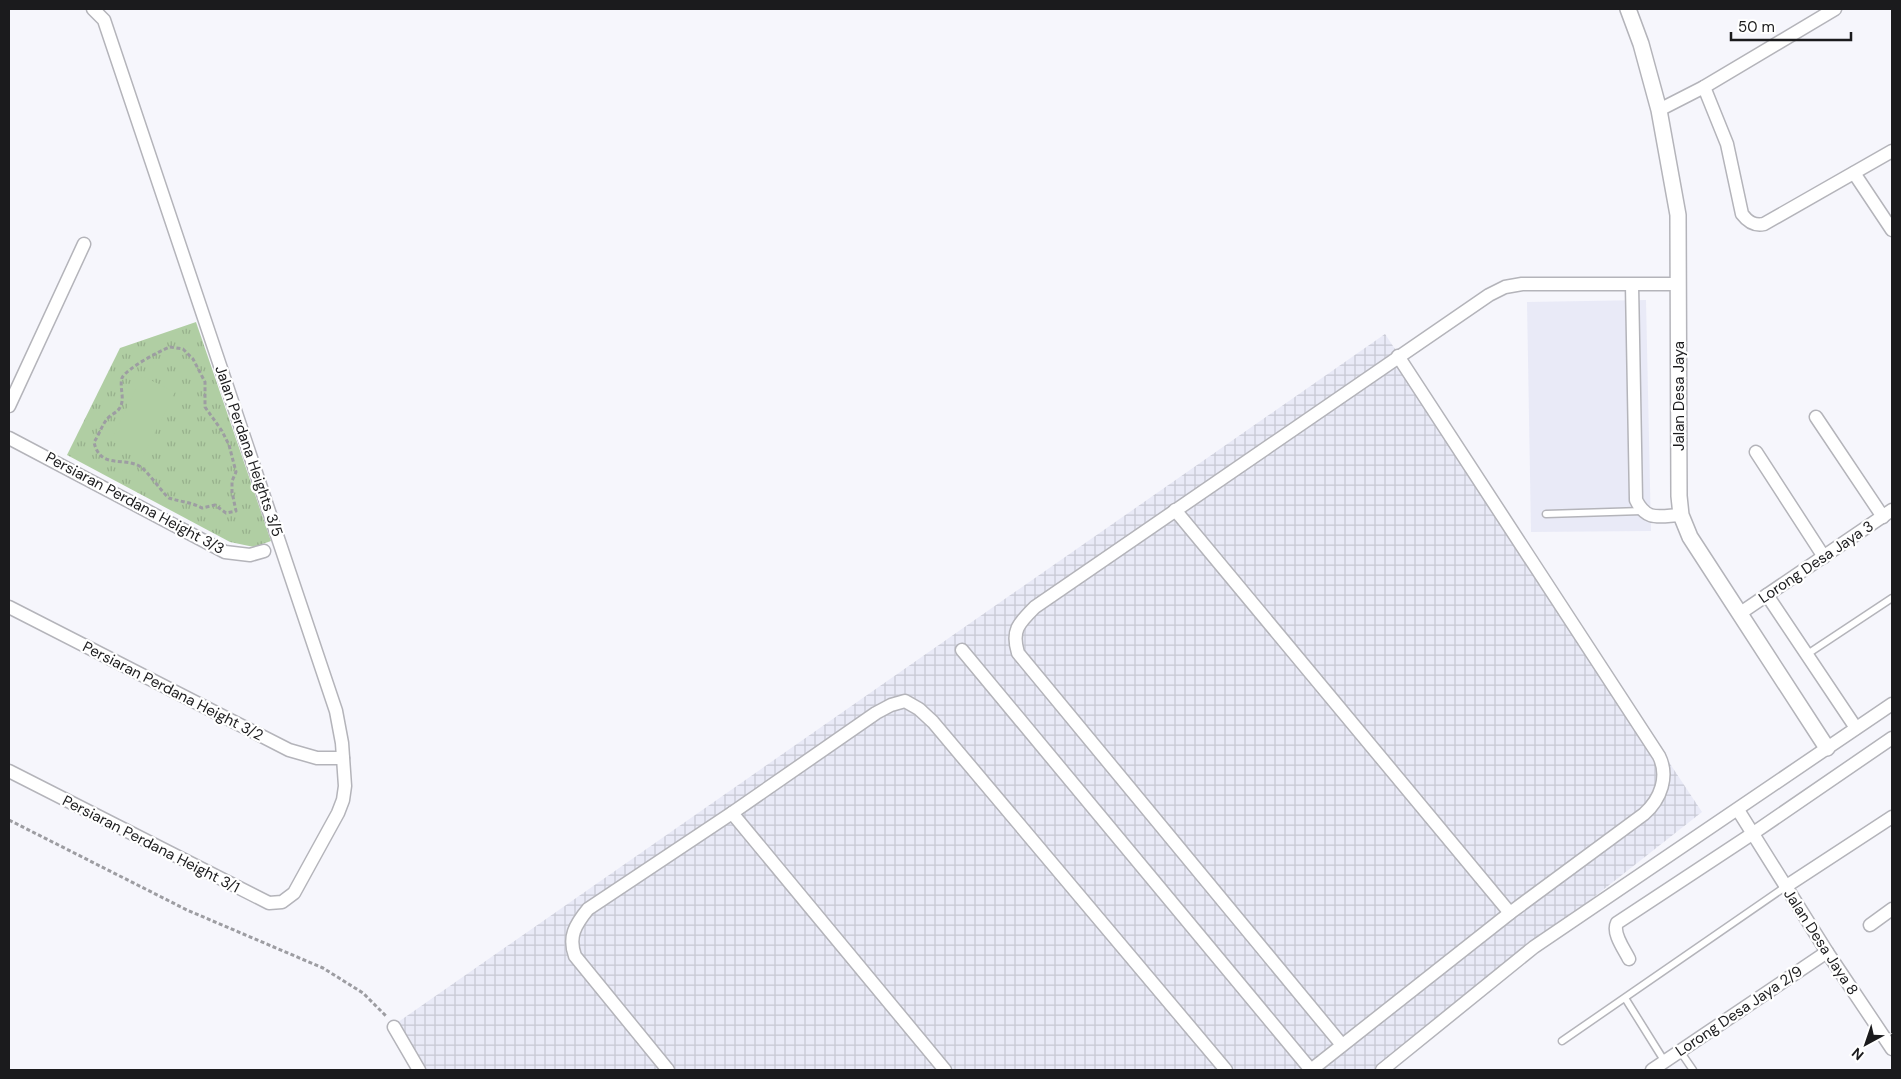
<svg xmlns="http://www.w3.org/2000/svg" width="1901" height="1079" viewBox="0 0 1901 1079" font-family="'DM Sans',sans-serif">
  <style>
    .built { fill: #e9eaf7 }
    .industrial { fill: url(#industrial-grid) }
    .grass { fill: url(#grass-tufts) }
    .pitch { fill: #b0cea3 }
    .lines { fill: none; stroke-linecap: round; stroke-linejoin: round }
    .service-casing { stroke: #b4b4ba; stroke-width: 9 }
    .minor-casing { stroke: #b4b4ba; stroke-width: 15 }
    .tertiary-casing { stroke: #b4b4ba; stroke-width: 18 }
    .path { stroke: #9d9da2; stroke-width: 3; stroke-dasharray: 4 2.5; stroke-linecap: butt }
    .service { stroke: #fff; stroke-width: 6 }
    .minor { stroke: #fff; stroke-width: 12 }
    .tertiary { stroke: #fff; stroke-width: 15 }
    .labels { text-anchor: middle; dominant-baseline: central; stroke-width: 4.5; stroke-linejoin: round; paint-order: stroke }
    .street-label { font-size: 15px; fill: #1b1b1d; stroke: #fff }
  </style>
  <defs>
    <pattern id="industrial-grid" width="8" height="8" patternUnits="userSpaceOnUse" patternTransform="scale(1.25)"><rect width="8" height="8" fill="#e9eaf7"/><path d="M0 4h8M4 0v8" fill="none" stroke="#c7c8d3"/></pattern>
    <pattern id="grass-tufts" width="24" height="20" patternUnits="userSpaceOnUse" patternTransform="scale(1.25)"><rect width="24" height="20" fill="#b0cea3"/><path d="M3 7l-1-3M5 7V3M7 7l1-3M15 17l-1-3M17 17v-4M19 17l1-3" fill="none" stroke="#97b08c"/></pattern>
  </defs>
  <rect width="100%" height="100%" fill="#f6f6fc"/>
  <polygon class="built" points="1646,300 1651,531 1531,532 1527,302"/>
  <polygon class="industrial" points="1385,334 1702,812 1374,1070 418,1070 391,1027"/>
  <polygon class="grass" points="196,322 271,541 254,547 230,542 67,455 120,348"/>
  <polygon class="pitch" points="142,376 175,392 143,457 111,441"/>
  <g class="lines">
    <g class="service-casing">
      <g id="service">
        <polyline points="1546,514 1642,511"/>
        <polyline points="1806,655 1892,598"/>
        <polyline points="1625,998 1665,1062"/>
        <polyline points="1562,1041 1785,887"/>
        <polyline points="1680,1051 1693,1070"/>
      </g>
    </g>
    <g class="minor-casing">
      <g id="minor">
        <path d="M1704,87l23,57 15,70c6,8 12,12 22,10l128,-73"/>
        <polyline points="1659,110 1704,87 1835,9"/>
        <polyline points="1854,173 1892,230"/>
        <path d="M1632,285l4,215c11,22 23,16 45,15"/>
        <polyline points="9,406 84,244"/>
        <polyline points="1816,417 1883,517"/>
        <polyline points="9,438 225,552 250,555 264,551"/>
        <polyline points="1756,452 1824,557"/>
        <polyline points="1175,510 1510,913"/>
        <polyline points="1767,595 1856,728"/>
        <polyline points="9,607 289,750 317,758 343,758"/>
        <polyline points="1739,614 1892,510"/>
        <polyline points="962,650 1311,1070"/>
        <polyline points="9,771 269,903 282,902 294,893 338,813 343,800 345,786 342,743 336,711 104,20 93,9"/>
        <polyline points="1738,810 1827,952 1892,1049"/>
        <polyline points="732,813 945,1070"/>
        <polyline points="1785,887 1892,817"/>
        <polyline points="1870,925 1892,909"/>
        <path d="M1629,959c-5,-10 -17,-26 -12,-36l135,-89 140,-96"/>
        <polyline points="394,1027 419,1070"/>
        <path d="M1342,1045l-324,-392c-7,-23 1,-30 17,-46l454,-312 16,-8 17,-3h157"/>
        <path d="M668,1070l-93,-114c-7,-19 0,-31 13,-47l144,-96 144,-100 15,-8 14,-4 14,8 14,13 293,348"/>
        <path d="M1311,1070l199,-157 134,-99c17,-15 25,-38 15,-58l-261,-400"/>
        <polyline points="1382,1070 1534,947 1892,704"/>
        <polyline points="1652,1070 1827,952"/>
      </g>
    </g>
    <g class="tertiary-casing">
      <polyline id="tertiary" points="1628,9 1641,44 1659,110 1678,215 1679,496 1681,515 1690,537 1827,748"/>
    </g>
    <g class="path">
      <path d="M170,347l13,2 10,10 12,23v25l17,24 7,14 7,27 -4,9v11l4,19 -10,2 -11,-8 -13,3c-11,-6 -21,-6 -33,-10 -3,-1 -21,-26 -28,-31 -17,-11 -41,3 -47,-25 5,-7 8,-17 13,-23 3,-4 9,-6 12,-10 7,-9 0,-21 3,-31 4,-9 37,-27 48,-31z"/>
      <polyline points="9,820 187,910 323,968 363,993 387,1017"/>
    </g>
    <use href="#service" class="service"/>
    <use href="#minor" class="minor"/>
    <use href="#tertiary" class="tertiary"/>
  </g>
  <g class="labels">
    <g class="street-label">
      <text transform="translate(1679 396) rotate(-90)">Jalan Desa Jaya</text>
      <text transform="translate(249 451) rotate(71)">Jalan Perdana Heights 3/5</text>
      <text transform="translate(135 503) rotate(28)">Persiaran Perdana Height 3/3</text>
      <text transform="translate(1816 562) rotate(-34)">Lorong Desa Jaya 3</text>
      <text transform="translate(173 691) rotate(27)">Persiaran Perdana Height 3/2</text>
      <text transform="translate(151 844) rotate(27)">Persiaran Perdana Height 3/1</text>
      <text transform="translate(1821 942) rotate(57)">Jalan Desa Jaya 8</text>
      <text transform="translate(1739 1011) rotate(-34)">Lorong Desa Jaya 2/9</text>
    </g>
  </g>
  <rect width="1901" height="1079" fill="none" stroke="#1b1b1d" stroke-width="20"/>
  <g transform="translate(1866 1044) rotate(220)" stroke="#ffffff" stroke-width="4" paint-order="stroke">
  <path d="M0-4L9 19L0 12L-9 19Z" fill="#1b1b1d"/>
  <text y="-8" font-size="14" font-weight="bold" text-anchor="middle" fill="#1b1b1d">N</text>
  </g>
  <path d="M1731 32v8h120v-8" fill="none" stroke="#1b1b1d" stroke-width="2.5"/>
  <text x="1738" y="32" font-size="15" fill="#1b1b1d" stroke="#ffffff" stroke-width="4" paint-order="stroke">50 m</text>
</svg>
